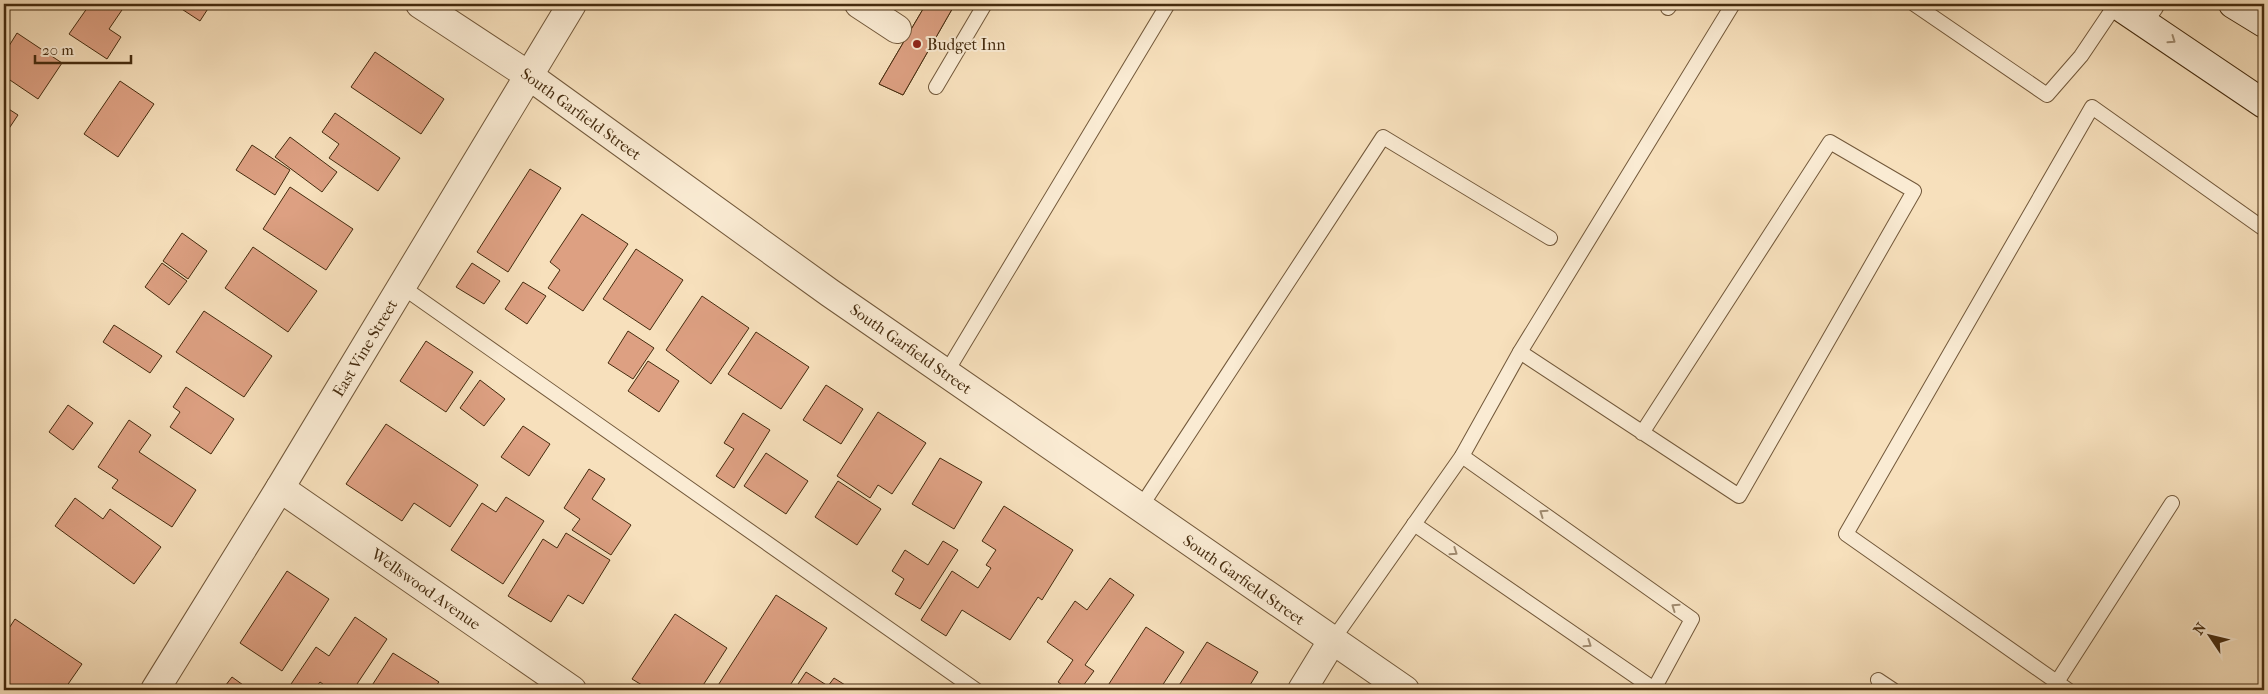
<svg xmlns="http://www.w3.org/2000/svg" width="2268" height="694" viewBox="0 0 2268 694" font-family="'IM FELL French Canon',serif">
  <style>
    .building { fill: #dda082; stroke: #452b0e }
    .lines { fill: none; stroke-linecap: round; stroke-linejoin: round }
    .service-casing { stroke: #72583a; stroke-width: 16 }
    .minor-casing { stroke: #72583a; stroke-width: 30 }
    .secondary-casing { stroke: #452b0e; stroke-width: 30 }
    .service { stroke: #faebd3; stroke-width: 14 }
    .minor { stroke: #faebd3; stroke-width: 28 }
    .secondary { stroke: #faebd3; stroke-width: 28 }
    .oneway { stroke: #a08b70 }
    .poi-dot { fill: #8f2418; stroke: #faebd3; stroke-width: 2 }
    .labels { text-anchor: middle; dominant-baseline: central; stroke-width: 4; stroke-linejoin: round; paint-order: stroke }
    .poi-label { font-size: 16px; fill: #452b0e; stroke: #faebd3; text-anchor: start }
    .street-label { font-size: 16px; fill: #452b0e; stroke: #faebd3 }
  </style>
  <rect width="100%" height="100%" fill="#f7e0bc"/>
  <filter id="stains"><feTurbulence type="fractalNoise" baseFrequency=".004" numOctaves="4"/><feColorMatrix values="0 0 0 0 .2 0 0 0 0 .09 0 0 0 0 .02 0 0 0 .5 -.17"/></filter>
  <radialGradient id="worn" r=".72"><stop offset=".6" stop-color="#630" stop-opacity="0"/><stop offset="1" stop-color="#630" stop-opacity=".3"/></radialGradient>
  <g class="building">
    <polygon points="90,4 120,4 124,7 109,29 121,37 107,59 69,34"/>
    <polygon points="174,4 211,4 200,21"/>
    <polygon points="926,4 955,4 903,95 879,84"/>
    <polygon points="926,4 955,4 903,95 879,84"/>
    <polygon points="17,33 62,63 38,99 4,76 4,54"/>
    <polygon points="375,52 444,99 421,134 351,87"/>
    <polygon points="120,81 154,104 118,157 84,134"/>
    <polygon points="4,106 18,115 4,136"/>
    <polygon points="335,113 400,158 378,191 329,158 339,144 322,132"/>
    <polygon points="290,137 337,172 322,192 275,157"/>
    <polygon points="252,145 290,170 275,195 236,170"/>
    <polygon points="530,169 561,188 508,272 477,252"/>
    <polygon points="290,187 353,229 326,270 263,229"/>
    <polygon points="582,214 628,244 583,311 548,288 560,270 550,262"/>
    <polygon points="182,233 207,251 188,279 163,261"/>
    <polygon points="253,247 317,291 288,332 225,288"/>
    <polygon points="636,249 683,280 650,330 603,299"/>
    <polygon points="162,263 187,281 169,305 145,287"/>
    <polygon points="472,263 500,281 484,304 456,287"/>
    <polygon points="523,282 546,296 527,324 505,309"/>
    <polygon points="702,296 749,328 711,384 666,350"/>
    <polygon points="204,311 272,356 244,397 176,352"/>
    <polygon points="114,325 162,356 150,373 103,342"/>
    <polygon points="628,331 654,348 633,379 608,363"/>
    <polygon points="756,332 809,367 781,409 728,374"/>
    <polygon points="426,341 473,372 446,412 400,381"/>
    <polygon points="648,361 679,381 659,412 628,391"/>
    <polygon points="480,380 505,399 484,426 460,408"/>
    <polygon points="826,385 863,409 841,444 803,420"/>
    <polygon points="186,387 234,419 211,454 170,427 180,412 173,407"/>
    <polygon points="68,405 93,423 73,450 49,432"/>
    <polygon points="878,412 926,443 892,494 878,485 870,498 837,476"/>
    <polygon points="743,413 770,430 734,488 716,476 734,449 724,443"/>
    <polygon points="129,420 151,435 139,452 196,490 172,527 112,488 118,480 98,467"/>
    <polygon points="386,424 478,485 450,527 414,503 402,521 346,484"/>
    <polygon points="523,426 550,444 529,476 501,457"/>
    <polygon points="766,453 808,481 786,514 744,486"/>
    <polygon points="940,458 982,482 954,529 912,504"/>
    <polygon points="589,469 605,479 592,499 631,525 611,555 572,530 580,519 564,508"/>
    <polygon points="838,481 881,509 857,545 815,517"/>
    <polygon points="506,497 544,521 503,584 451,550 482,503 496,512"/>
    <polygon points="75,498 103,519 110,509 161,547 134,584 55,526"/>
    <polygon points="1004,506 1073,550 1042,600 1038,597 1010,640 962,610 946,636 921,620 952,571 978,588 991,568 986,565 996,550 982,541"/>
    <polygon points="566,533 610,560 583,604 568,595 551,622 508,596 543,539 557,548"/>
    <polygon points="943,541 958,550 920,609 895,594 904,579 892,571 905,550 928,565"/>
    <polygon points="287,571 329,599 282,671 240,643"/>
    <polygon points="1110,578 1134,595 1085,665 1094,671 1080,690 1069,690 1058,682 1073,660 1047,642 1075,601 1087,610"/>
    <polygon points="776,595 827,628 787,690 715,690"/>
    <polygon points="675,614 727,648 700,690 671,690 668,688 667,690 650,690 632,679"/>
    <polygon points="355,617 387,639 353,690 331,690 320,682 314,690 287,690 316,647 329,656"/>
    <polygon points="15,619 82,664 64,690 4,690 4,672 7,668 4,666 4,636"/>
    <polygon points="1146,627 1184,652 1162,686 1168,690 1105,690"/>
    <polygon points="1207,642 1258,672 1247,690 1176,690"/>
    <polygon points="393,653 439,682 433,690 369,690"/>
    <polygon points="806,672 828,686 834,678 853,690 794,690"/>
    <polygon points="232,677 250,690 222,690"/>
  </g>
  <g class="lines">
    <g class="service-casing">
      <g id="service">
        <polyline points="1914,4 2047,95 2081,56 2116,4"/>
        <polyline points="1668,8 1671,4"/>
        <polyline points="936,87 985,4"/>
        <polyline points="401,286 976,690"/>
        <polyline points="1520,352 1739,496 1914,191 1830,142 1642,433"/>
        <polyline points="946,373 1168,4"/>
        <polyline points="1140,508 1383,137 1550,238"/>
        <polyline points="1414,524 1654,689 1692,619 1462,456"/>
        <polyline points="1332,641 1462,456 1520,352 1733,4"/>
        <polyline points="1878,680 1893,690"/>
        <polyline points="2057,682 2172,503"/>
        <polyline points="2068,690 1846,534 2092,107 2264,229"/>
      </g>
    </g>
    <g class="minor-casing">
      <g id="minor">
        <polyline points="420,4 528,75 830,293 1405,690"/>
        <polyline points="859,4 897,29"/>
        <polyline points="2140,18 2150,4"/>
        <polyline points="280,488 572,690"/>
        <polyline points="155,690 280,488 572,4"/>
        <polyline points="1302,690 1332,641"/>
      </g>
    </g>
    <g class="secondary-casing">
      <g id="secondary">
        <polyline points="2116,4 2264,104"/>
        <polyline points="2233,4 2264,23"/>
      </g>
    </g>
    <use href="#service" class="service"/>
    <use href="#minor" class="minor"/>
    <use href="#secondary" class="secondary"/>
  </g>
  <defs><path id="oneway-chevron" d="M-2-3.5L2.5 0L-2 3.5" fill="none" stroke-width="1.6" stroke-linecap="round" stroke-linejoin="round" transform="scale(1.25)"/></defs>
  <g class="oneway">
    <use href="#oneway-chevron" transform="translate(2172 40) rotate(35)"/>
    <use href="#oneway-chevron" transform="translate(1543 513) rotate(-145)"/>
    <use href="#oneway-chevron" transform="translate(1454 552) rotate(34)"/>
    <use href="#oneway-chevron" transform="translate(1675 607) rotate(-145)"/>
    <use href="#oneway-chevron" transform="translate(1588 644) rotate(34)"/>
  </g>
  <circle class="poi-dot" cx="917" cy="44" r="5"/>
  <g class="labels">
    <g class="poi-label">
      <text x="927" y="44">Budget Inn</text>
    </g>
    <g class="street-label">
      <text transform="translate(581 114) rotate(36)">South Garfield Street</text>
      <text transform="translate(365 348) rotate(-59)">East Vine Street</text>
      <text transform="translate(911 349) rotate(35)">South Garfield Street</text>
      <text transform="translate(1244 580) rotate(35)">South Garfield Street</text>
      <text transform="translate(426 589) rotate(35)">Wellswood Avenue</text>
    </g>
  </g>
  <rect width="2268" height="694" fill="none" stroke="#f7e0bc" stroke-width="20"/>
  <rect x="5" y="5" width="2258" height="684" fill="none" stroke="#452b0e" stroke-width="2.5"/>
  <rect x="10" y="10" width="2248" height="674" fill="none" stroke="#452b0e"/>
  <g transform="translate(2210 636) rotate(305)" stroke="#faebd3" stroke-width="4" paint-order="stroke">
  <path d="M0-4L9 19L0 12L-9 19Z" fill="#452b0e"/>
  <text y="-8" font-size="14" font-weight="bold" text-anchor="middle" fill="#452b0e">N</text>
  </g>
  <path d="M35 55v8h96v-8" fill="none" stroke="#452b0e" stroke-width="2.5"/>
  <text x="42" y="55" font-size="15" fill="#452b0e" stroke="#faebd3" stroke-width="4" paint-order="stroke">20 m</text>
  <rect width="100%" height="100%" filter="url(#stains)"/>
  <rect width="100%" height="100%" fill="url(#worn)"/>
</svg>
